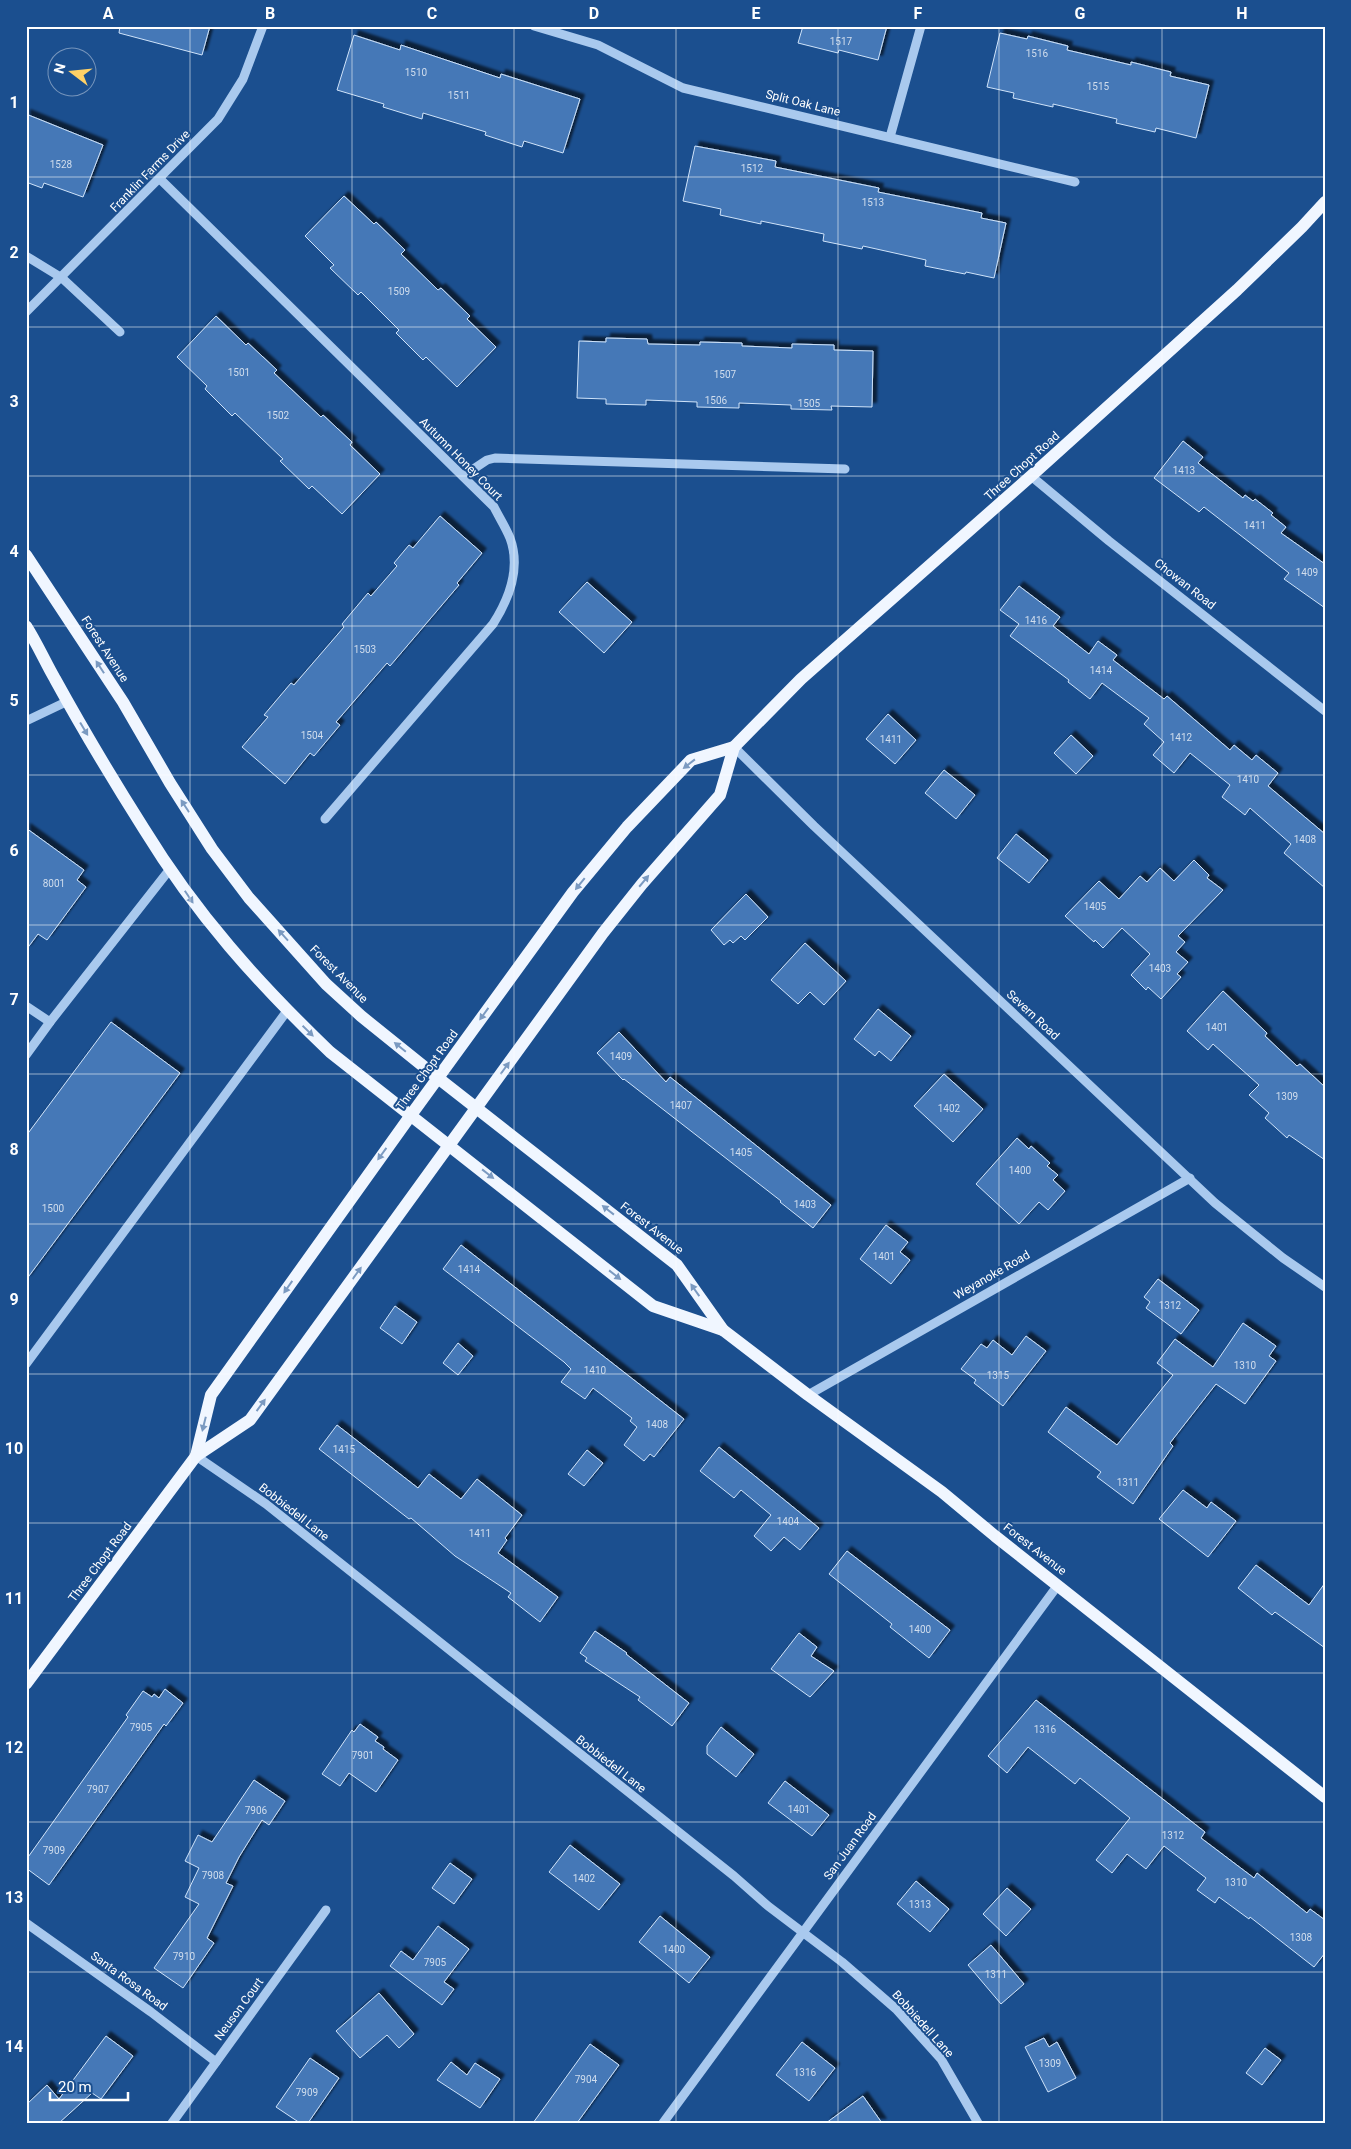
<svg xmlns="http://www.w3.org/2000/svg" width="1351" height="2149" viewBox="0 0 1351 2149" font-family="Roboto,sans-serif">
  <style>
    .building { fill: #4478b7; stroke: #cfe3fa; filter: url(#shadow) }
    .lines { fill: none; stroke-linecap: round; stroke-linejoin: round }
    .minor { stroke: #a9c9ee; stroke-width: 9 }
    .major { stroke: #f0f6ff; stroke-width: 12 }
    .oneway { fill: #7b9ac1 }
    .grid { fill: none; stroke: #fff; stroke-width: 1; stroke-opacity: 0.55 }
    .labels { text-anchor: middle; dominant-baseline: central; stroke-width: 4; stroke-linejoin: round; paint-order: stroke }
    .number-label { font-size: 10px; fill: #d0dded }
    .street-label { font-size: 12px; fill: #fff; stroke: #1b4f8f }
    .neatline { fill: none; stroke: #fff; stroke-width: 2 }
    .grid-label { font-size: 16px; text-anchor: middle; font-weight: bold; fill: #fff }
  </style>
  <defs>
    <filter id="shadow"><feDropShadow dx="4.5" dy="-4.5" stdDeviation="1" flood-color="#0009"/></filter>
  </defs>
  <rect width="100%" height="100%" fill="#1b4f8f"/>
  <g class="building">
    <polygon points="120,26 210,26 202,55 119,33"/>
    <polygon points="803,26 887,26 878,60 839,50 838,53 798,43"/>
    <polygon points="1000,33 1027,39 1028,36 1068,46 1067,50 1131,65 1131,62 1171,72 1170,76 1209,85 1196,138 1156,128 1155,132 1116,123 1117,119 1053,104 1053,107 1013,98 1014,93 987,87"/>
    <polygon points="354,35 400,50 401,45 500,78 501,74 580,99 563,153 524,141 522,147 485,135 486,132 423,113 422,119 383,107 384,104 337,90"/>
    <polygon points="26,114 103,145 83,197 44,183 42,188 26,182"/>
    <polygon points="695,146 776,161 775,167 879,188 878,192 982,213 981,218 1006,223 994,278 966,272 965,274 925,266 926,260 863,246 862,249 823,241 824,234 761,221 761,224 720,215 721,209 683,201"/>
    <polygon points="344,196 374,224 376,222 405,250 401,254 438,290 441,288 470,316 467,319 496,347 457,387 426,357 423,360 396,333 399,330 361,292 358,295 330,268 334,265 305,236"/>
    <polygon points="216,316 246,345 248,343 277,370 274,373 321,417 323,415 352,442 350,445 380,474 342,514 312,486 309,489 280,461 283,459 235,413 232,416 205,389 207,386 177,357"/>
    <polygon points="606,338 647,339 648,344 700,345 700,342 742,343 742,346 792,348 792,344 834,345 834,350 873,351 872,407 831,406 832,410 791,409 791,405 739,403 739,408 697,407 697,402 646,400 646,405 606,404 606,399 577,398 579,341 606,342"/>
    <polygon points="1183,441 1203,457 1198,463 1243,498 1245,495 1253,501 1255,499 1273,513 1271,515 1286,527 1281,533 1325,564 1325,608 1284,579 1289,573 1204,507 1199,512 1154,478"/>
    <polygon points="440,516 482,553 457,583 459,585 390,666 387,663 336,722 340,725 314,756 310,753 285,784 242,747 268,717 264,715 291,683 294,685 344,627 342,624 368,593 371,596 397,566 394,563 409,545 413,548"/>
    <polygon points="587,582 632,622 604,653 559,612"/>
    <polygon points="1019,586 1060,617 1053,626 1089,654 1098,641 1117,655 1113,660 1164,699 1167,696 1230,750 1234,745 1252,760 1256,755 1278,773 1268,786 1325,834 1325,888 1284,853 1291,844 1250,808 1245,815 1222,797 1230,785 1190,753 1174,773 1153,755 1164,742 1144,724 1149,718 1102,683 1090,699 1068,682 1069,680 1010,636 1019,624 1000,610"/>
    <polygon points="888,714 916,740 895,764 866,739"/>
    <polygon points="1071,735 1093,756 1076,774 1054,753"/>
    <polygon points="944,770 975,795 956,819 925,793"/>
    <polygon points="26,828 84,870 77,880 86,887 47,940 38,934 26,950"/>
    <polygon points="1016,834 1048,860 1029,883 997,858"/>
    <polygon points="1194,860 1209,875 1207,878 1223,890 1178,936 1185,942 1176,952 1188,962 1177,974 1181,977 1161,999 1148,987 1146,990 1131,975 1150,954 1122,928 1103,948 1095,940 1094,942 1065,916 1099,881 1119,899 1140,876 1147,882 1160,868 1174,881"/>
    <polygon points="746,894 768,917 745,940 741,936 733,943 730,940 724,945 711,930"/>
    <polygon points="805,943 846,981 824,1005 810,992 798,1004 771,980"/>
    <polygon points="1223,991 1267,1033 1265,1036 1297,1066 1300,1064 1325,1087 1325,1160 1289,1135 1287,1138 1265,1118 1269,1113 1249,1095 1259,1085 1213,1044 1208,1050 1187,1031"/>
    <polygon points="878,1009 911,1036 891,1061 879,1051 875,1056 854,1039"/>
    <polygon points="111,1022 180,1073 26,1280 26,1136"/>
    <polygon points="619,1032 666,1082 670,1077 831,1205 813,1228 780,1202 781,1201 624,1079 623,1080 597,1053"/>
    <polygon points="944,1074 983,1109 953,1142 914,1106"/>
    <polygon points="1017,1138 1029,1149 1031,1146 1050,1163 1047,1166 1058,1175 1053,1180 1065,1191 1048,1210 1039,1202 1019,1224 976,1184"/>
    <polygon points="886,1225 908,1242 900,1252 910,1260 891,1284 860,1259"/>
    <polygon points="461,1245 684,1419 654,1457 650,1454 644,1461 624,1445 637,1427 630,1421 632,1418 593,1388 585,1399 561,1382 571,1369 564,1362 443,1269"/>
    <polygon points="1158,1279 1199,1310 1181,1334 1146,1308 1150,1302 1144,1297"/>
    <polygon points="395,1306 417,1322 402,1344 380,1328"/>
    <polygon points="1243,1323 1276,1346 1269,1356 1276,1361 1245,1404 1216,1384 1170,1443 1173,1446 1133,1504 1097,1477 1101,1472 1048,1432 1066,1407 1117,1445 1173,1375 1157,1363 1175,1339 1213,1367"/>
    <polygon points="1026,1336 1046,1351 1003,1406 974,1383 976,1380 961,1369 981,1344 987,1348 993,1340 1012,1355"/>
    <polygon points="458,1343 473,1356 458,1375 443,1363"/>
    <polygon points="337,1425 418,1488 429,1474 461,1499 477,1479 522,1515 505,1538 507,1540 498,1553 558,1597 540,1622 508,1597 511,1593 455,1556 411,1518 409,1519 319,1449"/>
    <polygon points="719,1447 819,1528 800,1550 784,1537 771,1551 754,1536 771,1515 741,1490 734,1498 700,1471"/>
    <polygon points="587,1450 603,1463 584,1486 568,1474"/>
    <polygon points="1183,1490 1207,1508 1211,1502 1236,1521 1208,1557 1159,1519"/>
    <polygon points="847,1551 950,1630 929,1658 890,1627 892,1624 829,1574"/>
    <polygon points="1256,1565 1309,1605 1325,1583 1325,1648 1275,1612 1272,1615 1238,1588"/>
    <polygon points="595,1631 627,1653 626,1654 689,1703 672,1726 638,1700 640,1697 585,1661 587,1658 580,1653"/>
    <polygon points="799,1633 817,1647 811,1656 834,1671 810,1697 771,1669"/>
    <polygon points="165,1689 183,1703 166,1726 164,1724 49,1885 26,1868 26,1860 128,1717 126,1715 143,1691 152,1697 154,1694 159,1698"/>
    <polygon points="1036,1700 1205,1832 1201,1838 1254,1878 1257,1873 1307,1913 1310,1909 1325,1920 1325,1953 1314,1967 1250,1917 1249,1919 1219,1897 1215,1903 1197,1890 1206,1878 1164,1846 1146,1869 1127,1854 1112,1873 1096,1860 1130,1818 1080,1778 1075,1784 1028,1747 1007,1773 988,1756"/>
    <polygon points="360,1724 378,1737 375,1741 384,1747 383,1749 398,1760 376,1792 349,1773 340,1786 322,1774 352,1730 354,1732"/>
    <polygon points="721,1727 754,1754 736,1777 707,1754 707,1746"/>
    <polygon points="254,1780 285,1801 269,1825 262,1820 239,1857 226,1883 233,1886 207,1938 214,1943 183,1988 154,1968 199,1904 185,1897 199,1868 185,1861 198,1835 212,1842"/>
    <polygon points="785,1781 829,1815 812,1836 768,1803"/>
    <polygon points="570,1845 620,1884 599,1910 549,1872"/>
    <polygon points="450,1863 472,1879 454,1904 432,1888"/>
    <polygon points="916,1881 949,1909 930,1932 897,1904"/>
    <polygon points="1007,1888 1031,1909 1006,1936 983,1914"/>
    <polygon points="660,1916 710,1957 689,1983 639,1942"/>
    <polygon points="438,1926 469,1949 444,1982 454,1989 442,2005 390,1966 401,1951 413,1960"/>
    <polygon points="991,1945 1024,1984 1001,2004 968,1965"/>
    <polygon points="379,1993 414,2034 399,2048 387,2035 360,2058 336,2031"/>
    <polygon points="106,2036 133,2056 101,2099 92,2093 59,2123 26,2123 26,2105 47,2085 59,2099"/>
    <polygon points="1044,2038 1049,2047 1057,2042 1076,2078 1048,2092 1025,2047"/>
    <polygon points="802,2042 835,2068 809,2101 776,2075"/>
    <polygon points="590,2044 619,2065 577,2123 533,2123"/>
    <polygon points="1265,2048 1281,2060 1262,2085 1246,2073"/>
    <polygon points="310,2058 339,2078 308,2123 300,2123 276,2107"/>
    <polygon points="451,2062 467,2075 475,2063 500,2079 480,2108 437,2080"/>
    <polygon points="863,2096 882,2123 826,2123"/>
  </g>
  <g class="lines">
    <g class="minor">
      <polyline points="534,26 598,45 683,88 1075,182"/>
      <polyline points="890,137 921,26"/>
      <path d="M160,179l334,328c5,10 12,21 16,31 11,30 -1,61 -17,86l-168,195"/>
      <polyline points="26,256 62,278 120,332"/>
      <polyline points="26,312 218,119 243,79 263,26"/>
      <polyline points="463,476 487,460 495,458 845,469"/>
      <polyline points="1031,476 1109,541 1325,711"/>
      <polyline points="26,721 68,701"/>
      <polyline points="734,747 814,826 1215,1203 1283,1258 1325,1287"/>
      <polyline points="26,1006 50,1022 170,869"/>
      <polyline points="26,1055 50,1022"/>
      <polyline points="26,1364 287,1011"/>
      <polyline points="808,1395 1190,1178"/>
      <polyline points="196,1456 266,1504 734,1876 768,1906 842,1962 896,2009 941,2059 978,2123"/>
      <polyline points="26,1923 151,2012 216,2062"/>
      <polyline points="172,2123 326,1910"/>
      <polyline points="663,2123 1058,1585"/>
    </g>
    <g class="major">
      <polyline points="26,555 123,702 170,783 212,849 249,898 326,984 361,1016 438,1078 677,1265 723,1330 808,1395 942,1492 995,1536 1325,1797"/>
      <path d="M26,626c11,17 19,36 29,53 28,51 58,101 89,150 52,85 114,154 186,223l323,254 70,24"/>
      <polyline points="196,1456 211,1395 411,1115 573,892 627,827 691,760 734,747"/>
      <polyline points="26,1684 196,1456 250,1420 603,933 642,884 720,795 734,747 801,679 1031,476 1237,290 1302,227 1325,202"/>
    </g>
  </g>
  <defs><path id="oneway-solid" d="M-6-.8H1V-3.2L6.5 0L1 3.2V.8H-6Z" transform="scale(1.25)"/></defs>
  <g class="oneway">
    <use href="#oneway-solid" transform="translate(100 667) rotate(-123)"/>
    <use href="#oneway-solid" transform="translate(84 729) rotate(59)"/>
    <use href="#oneway-solid" transform="translate(689 764) rotate(142)"/>
    <use href="#oneway-solid" transform="translate(185 806) rotate(-123)"/>
    <use href="#oneway-solid" transform="translate(644 881) rotate(-50)"/>
    <use href="#oneway-solid" transform="translate(580 884) rotate(129)"/>
    <use href="#oneway-solid" transform="translate(189 897) rotate(56)"/>
    <use href="#oneway-solid" transform="translate(283 935) rotate(-132)"/>
    <use href="#oneway-solid" transform="translate(484 1014) rotate(126)"/>
    <use href="#oneway-solid" transform="translate(308 1031) rotate(44)"/>
    <use href="#oneway-solid" transform="translate(400 1047) rotate(-141)"/>
    <use href="#oneway-solid" transform="translate(505 1068) rotate(-54)"/>
    <use href="#oneway-solid" transform="translate(382 1154) rotate(126)"/>
    <use href="#oneway-solid" transform="translate(488 1174) rotate(38)"/>
    <use href="#oneway-solid" transform="translate(608 1210) rotate(-142)"/>
    <use href="#oneway-solid" transform="translate(357 1273) rotate(-54)"/>
    <use href="#oneway-solid" transform="translate(615 1275) rotate(38)"/>
    <use href="#oneway-solid" transform="translate(288 1287) rotate(125)"/>
    <use href="#oneway-solid" transform="translate(695 1290) rotate(-125)"/>
    <use href="#oneway-solid" transform="translate(261 1405) rotate(-54)"/>
    <use href="#oneway-solid" transform="translate(204 1424) rotate(104)"/>
  </g>
  <path class="grid" d="M190,26v2097M352,26v2097M514,26v2097M676,26v2097M838,26v2097M999,26v2097M1162,26v2097M26,177h1299M26,327h1299M26,476h1299M26,626h1299M26,775h1299M26,925h1299M26,1074h1299M26,1224h1299M26,1374h1299M26,1523h1299M26,1673h1299M26,1822h1299M26,1972h1299"/>
  <g class="labels">
    <g class="number-label">
      <text x="841" y="41">1517</text>
      <text x="1037" y="53">1516</text>
      <text x="416" y="72">1510</text>
      <text x="1098" y="86">1515</text>
      <text x="459" y="95">1511</text>
      <text x="61" y="164">1528</text>
      <text x="752" y="168">1512</text>
      <text x="873" y="202">1513</text>
      <text x="399" y="291">1509</text>
      <text x="239" y="372">1501</text>
      <text x="725" y="374">1507</text>
      <text x="716" y="400">1506</text>
      <text x="809" y="403">1505</text>
      <text x="278" y="415">1502</text>
      <text x="1184" y="470">1413</text>
      <text x="1255" y="525">1411</text>
      <text x="1307" y="572">1409</text>
      <text x="1036" y="620">1416</text>
      <text x="365" y="649">1503</text>
      <text x="1101" y="670">1414</text>
      <text x="312" y="735">1504</text>
      <text x="1181" y="737">1412</text>
      <text x="891" y="739">1411</text>
      <text x="1248" y="779">1410</text>
      <text x="1305" y="839">1408</text>
      <text x="54" y="883">8001</text>
      <text x="1095" y="906">1405</text>
      <text x="1160" y="968">1403</text>
      <text x="1217" y="1027">1401</text>
      <text x="621" y="1056">1409</text>
      <text x="1287" y="1096">1309</text>
      <text x="681" y="1105">1407</text>
      <text x="949" y="1108">1402</text>
      <text x="741" y="1152">1405</text>
      <text x="1020" y="1170">1400</text>
      <text x="805" y="1204">1403</text>
      <text x="53" y="1208">1500</text>
      <text x="884" y="1256">1401</text>
      <text x="469" y="1269">1414</text>
      <text x="1170" y="1305">1312</text>
      <text x="1245" y="1365">1310</text>
      <text x="595" y="1370">1410</text>
      <text x="998" y="1375">1315</text>
      <text x="657" y="1424">1408</text>
      <text x="344" y="1449">1415</text>
      <text x="1128" y="1482">1311</text>
      <text x="788" y="1521">1404</text>
      <text x="480" y="1533">1411</text>
      <text x="920" y="1629">1400</text>
      <text x="141" y="1727">7905</text>
      <text x="1045" y="1729">1316</text>
      <text x="363" y="1755">7901</text>
      <text x="98" y="1789">7907</text>
      <text x="799" y="1809">1401</text>
      <text x="256" y="1810">7906</text>
      <text x="1173" y="1835">1312</text>
      <text x="54" y="1850">7909</text>
      <text x="213" y="1875">7908</text>
      <text x="584" y="1878">1402</text>
      <text x="1236" y="1882">1310</text>
      <text x="920" y="1904">1313</text>
      <text x="1301" y="1937">1308</text>
      <text x="674" y="1949">1400</text>
      <text x="184" y="1956">7910</text>
      <text x="435" y="1962">7905</text>
      <text x="996" y="1974">1311</text>
      <text x="1050" y="2063">1309</text>
      <text x="805" y="2072">1316</text>
      <text x="586" y="2079">7904</text>
      <text x="307" y="2092">7909</text>
    </g>
    <g class="street-label">
      <text transform="translate(803 103) rotate(14)">Split Oak Lane</text>
      <text transform="translate(150 171) rotate(-46)">Franklin Farms Drive</text>
      <text transform="translate(461 459) rotate(45)">Autumn Honey Court</text>
      <text transform="translate(1022 466) rotate(-42)">Three Chopt Road</text>
      <text transform="translate(1185 584) rotate(38)">Chowan Road</text>
      <text transform="translate(105 649) rotate(57)">Forest Avenue</text>
      <text transform="translate(339 974) rotate(45)">Forest Avenue</text>
      <text transform="translate(1033 1015) rotate(43)">Severn Road</text>
      <text transform="translate(427 1070) rotate(-54)">Three Chopt Road</text>
      <text transform="translate(652 1228) rotate(38)">Forest Avenue</text>
      <text transform="translate(992 1275) rotate(-30)">Weyanoke Road</text>
      <text transform="translate(294 1512) rotate(38)">Bobbiedell Lane</text>
      <text transform="translate(1035 1549) rotate(38)">Forest Avenue</text>
      <text transform="translate(100 1562) rotate(-53)">Three Chopt Road</text>
      <text transform="translate(611 1764) rotate(38)">Bobbiedell Lane</text>
      <text transform="translate(850 1846) rotate(-54)">San Juan Road</text>
      <text transform="translate(129 1981) rotate(36)">Santa Rosa Road</text>
      <text transform="translate(239 2009) rotate(-54)">Neuson Court</text>
      <text transform="translate(923 2024) rotate(48)">Bobbiedell Lane</text>
    </g>
  </g>
  <rect width="1351" height="2149" fill="none" stroke="#1b4f8f" stroke-width="55"/>
  <g transform="translate(72 72) rotate(286)"><circle r="24" fill="#1b4f8f" stroke="#7695bc"/>
  <path d="M0-4L9 19L0 12L-9 19Z" fill="#ffd166"/>
  <text y="-8" font-size="14" font-weight="bold" text-anchor="middle" fill="#ffffff">N</text>
  </g>
  <path d="M50 2092v8h78v-8" fill="none" stroke="#ffffff" stroke-width="2.5"/>
  <text x="58" y="2092" font-size="15" fill="#ffffff" stroke="#1b4f8f" stroke-width="4" paint-order="stroke">20 m</text>
  <rect x="28" y="28" width="1296" height="2094" class="neatline"/>
  <g class="grid-label">
    <text x="108" y="19">A</text>
    <text x="270" y="19">B</text>
    <text x="432" y="19">C</text>
    <text x="594" y="19">D</text>
    <text x="756" y="19">E</text>
    <text x="918" y="19">F</text>
    <text x="1080" y="19">G</text>
    <text x="1242" y="19">H</text>
    <text x="14" y="108">1</text>
    <text x="14" y="258">2</text>
    <text x="14" y="407">3</text>
    <text x="14" y="557">4</text>
    <text x="14" y="706">5</text>
    <text x="14" y="856">6</text>
    <text x="14" y="1005">7</text>
    <text x="14" y="1155">8</text>
    <text x="14" y="1305">9</text>
    <text x="14" y="1454">10</text>
    <text x="14" y="1604">11</text>
    <text x="14" y="1753">12</text>
    <text x="14" y="1903">13</text>
    <text x="14" y="2052">14</text>
  </g>
</svg>
